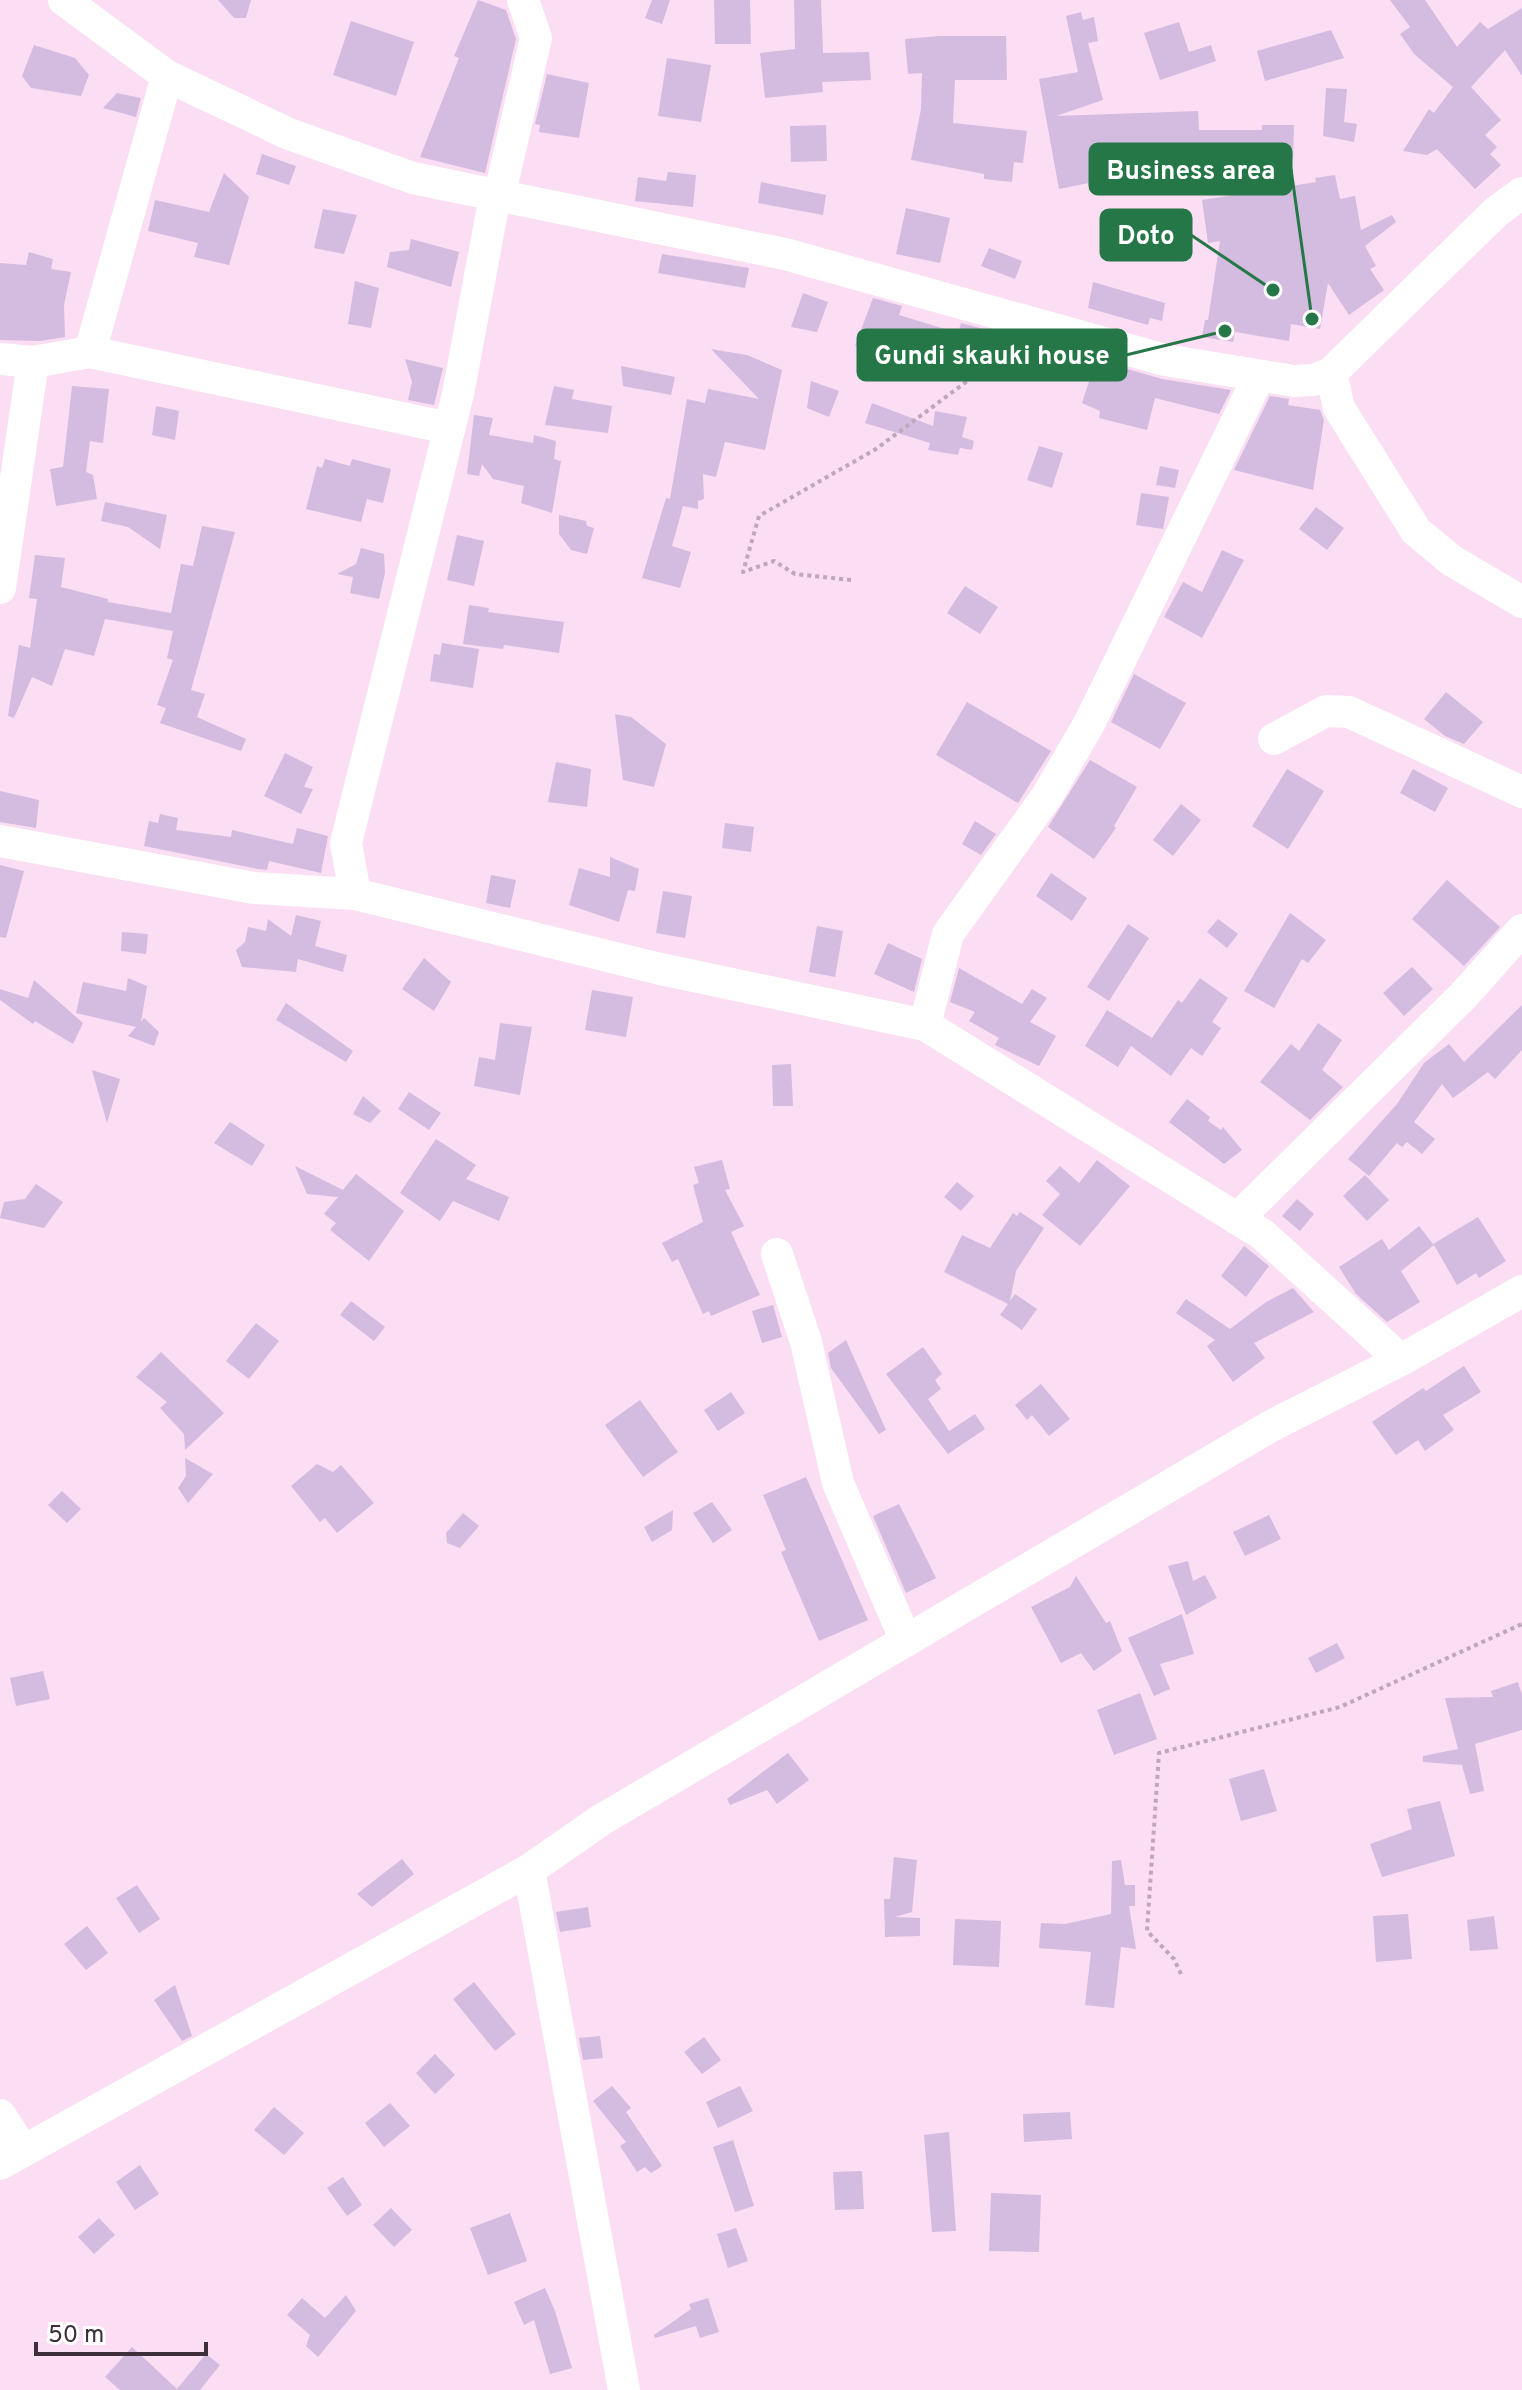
<svg xmlns="http://www.w3.org/2000/svg" width="1522" height="2390" viewBox="0 0 1522 2390" font-family="Overpass,sans-serif">
  <style>
    .building { fill: #d4bce0 }
    .lines { fill: none; stroke-linecap: round; stroke-linejoin: round }
    .path { stroke: #bfa6ba; stroke-width: 4; stroke-dasharray: 4 4; stroke-linecap: butt }
    .minor { stroke: #fff; stroke-width: 32 }
    .leader { fill: none; stroke: #267748; stroke-width: 3 }
    .callout-dot { fill: #267748; stroke: #fff; stroke-width: 3 }
    .callout { fill: #267748; stroke: #267748; stroke-width: 3 }
    .callout-label { font-size: 26px; text-anchor: middle; font-weight: bold; fill: #fff }
  </style>
  <rect width="100%" height="100%" fill="#fbddf4"/>
  <g class="building">
    <polygon points="218,0 251,0 246,18 234,18"/>
    <polygon points="478,0 506,10 516,39 485,173 420,157 459,58 454,56"/>
    <polygon points="652,0 670,0 662,24 645,18"/>
    <polygon points="714,0 750,0 751,44 715,44"/>
    <polygon points="794,0 821,0 823,53 869,52 871,80 822,82 823,92 765,98 760,53 795,49"/>
    <polygon points="1390,0 1425,0 1457,47 1480,22 1488,29 1522,8 1522,76 1505,50 1471,87 1501,120 1485,135 1497,147 1490,154 1501,165 1475,189 1437,149 1427,155 1403,151 1429,109 1434,113 1453,87 1414,54 1400,34 1410,27"/>
    <polygon points="1081,12 1083,20 1094,17 1098,41 1088,43 1103,100 1056,116 1198,111 1199,130 1262,130 1262,125 1294,125 1293,158 1212,157 1212,166 1147,165 1148,171 1059,189 1039,79 1078,72 1066,16"/>
    <polygon points="351,21 414,42 396,96 333,75"/>
    <polygon points="1179,22 1189,52 1211,45 1216,61 1160,80 1144,33"/>
    <polygon points="1331,30 1344,58 1265,81 1257,51"/>
    <polygon points="939,36 1006,36 1007,80 955,80 953,123 1027,131 1023,163 1014,162 1012,182 984,179 984,174 911,160 921,109 922,73 908,74 905,39"/>
    <polygon points="34,45 75,58 89,75 81,96 31,88 22,76"/>
    <polygon points="667,58 711,65 701,122 658,116"/>
    <polygon points="547,74 589,83 579,138 539,132 540,125 535,124"/>
    <polygon points="1326,88 1347,89 1344,122 1357,124 1354,142 1323,136"/>
    <polygon points="117,93 141,98 136,117 103,108"/>
    <polygon points="826,125 827,161 791,162 790,126"/>
    <polygon points="262,154 296,166 289,185 256,174"/>
    <polygon points="668,172 696,175 693,207 635,201 638,177 666,181"/>
    <polygon points="224,173 249,197 229,265 194,257 198,243 148,231 155,200 209,212"/>
    <polygon points="1335,175 1340,199 1355,196 1361,230 1392,215 1396,222 1365,246 1376,266 1370,269 1384,290 1349,315 1328,283 1320,329 1291,324 1289,341 1235,332 1233,342 1202,337 1205,320 1208,320 1220,241 1208,243 1202,200 1316,182 1315,178"/>
    <polygon points="761,182 826,195 823,215 758,203"/>
    <polygon points="906,208 950,218 940,263 896,254"/>
    <polygon points="323,209 357,215 344,254 314,248"/>
    <polygon points="411,239 459,252 451,287 387,267 390,252 409,250"/>
    <polygon points="989,248 1022,261 1015,279 981,266"/>
    <polygon points="29,252 53,259 51,269 71,272 64,305 65,337 40,341 0,340 0,263 26,265"/>
    <polygon points="662,254 749,268 745,288 658,273"/>
    <polygon points="355,281 379,288 371,328 348,324"/>
    <polygon points="1093,282 1165,303 1162,321 1150,318 1148,325 1088,308"/>
    <polygon points="803,293 828,302 817,332 791,327"/>
    <polygon points="873,298 902,306 899,315 958,333 961,323 984,329 974,362 945,353 939,370 855,346"/>
    <polygon points="711,349 747,355 782,370 765,450 725,442 716,477 703,474 704,499 698,501 698,509 683,506 672,546 691,552 680,588 642,578 666,498 670,499 687,399 705,403 708,389 759,399"/>
    <polygon points="405,359 443,368 434,405 408,400 412,382"/>
    <polygon points="1096,360 1162,379 1231,390 1219,414 1155,398 1147,430 1099,418 1100,411 1082,403"/>
    <polygon points="621,366 675,377 671,395 623,386"/>
    <polygon points="811,381 839,391 829,417 807,408"/>
    <polygon points="72,386 109,389 103,443 90,441 86,472 93,475 97,499 56,506 50,469 63,467"/>
    <polygon points="554,386 574,390 572,399 612,406 608,433 545,425"/>
    <polygon points="1270,396 1289,399 1288,405 1320,410 1324,420 1313,490 1234,470"/>
    <polygon points="872,403 933,426 935,411 967,417 962,437 974,441 972,450 960,448 958,455 928,450 930,443 865,423"/>
    <polygon points="156,406 179,411 175,440 152,435"/>
    <polygon points="474,415 493,418 489,435 533,443 534,435 556,441 554,459 561,461 552,513 521,503 524,486 493,479 482,464 479,476 467,474"/>
    <polygon points="1039,446 1063,453 1052,488 1027,480"/>
    <polygon points="325,459 350,466 352,459 391,469 383,503 367,499 361,522 306,509 317,466 322,468"/>
    <polygon points="1160,466 1179,470 1175,488 1156,485"/>
    <polygon points="1141,493 1169,497 1163,529 1136,525"/>
    <polygon points="105,502 167,515 160,549 128,527 101,521"/>
    <polygon points="1316,507 1344,528 1327,550 1299,529"/>
    <polygon points="559,515 586,521 587,526 594,528 587,554 571,550 559,534"/>
    <polygon points="202,526 235,532 191,690 205,694 197,717 246,739 241,751 160,723 166,708 157,705 173,660 167,658 173,631 105,619 94,656 65,649 52,686 32,677 14,718 8,716 19,645 30,648 37,599 29,598 35,555 65,558 61,587 108,599 108,602 171,613 181,564 193,566"/>
    <polygon points="457,535 484,541 474,586 447,580"/>
    <polygon points="361,548 384,554 385,573 379,599 350,593 353,577 337,574 356,564"/>
    <polygon points="1222,550 1244,560 1202,638 1164,617 1183,582 1202,592"/>
    <polygon points="965,586 998,607 980,634 947,613"/>
    <polygon points="469,605 489,608 488,612 564,622 559,653 504,645 503,649 463,644"/>
    <polygon points="442,643 479,649 473,688 430,681 434,654 440,655"/>
    <polygon points="1134,674 1186,703 1160,749 1111,722"/>
    <polygon points="1446,692 1483,722 1464,744 1445,736 1424,719"/>
    <polygon points="967,702 1051,751 1018,803 936,755"/>
    <polygon points="615,714 631,717 666,744 654,787 623,780"/>
    <polygon points="285,753 313,767 304,787 313,789 301,814 264,796"/>
    <polygon points="1090,760 1137,787 1114,826 1116,828 1094,859 1048,827"/>
    <polygon points="556,762 591,769 587,807 548,802"/>
    <polygon points="1287,769 1324,791 1288,849 1252,826"/>
    <polygon points="1413,769 1448,788 1435,812 1400,793"/>
    <polygon points="0,791 39,800 36,828 0,822"/>
    <polygon points="1181,804 1201,820 1173,856 1153,840"/>
    <polygon points="160,814 178,818 176,830 231,837 232,830 293,844 297,828 328,836 321,873 269,861 267,870 258,869 144,846 149,821 158,823"/>
    <polygon points="975,821 996,834 981,855 962,844"/>
    <polygon points="725,823 754,827 751,852 722,848"/>
    <polygon points="610,857 639,869 635,891 628,890 619,922 569,905 579,868 610,877"/>
    <polygon points="0,865 24,871 6,938 0,937"/>
    <polygon points="1051,873 1087,898 1072,921 1036,896"/>
    <polygon points="491,875 516,880 510,908 486,903"/>
    <polygon points="1447,880 1500,927 1464,966 1412,919"/>
    <polygon points="663,891 692,896 685,938 656,933"/>
    <polygon points="1290,913 1326,940 1308,963 1302,959 1274,1008 1244,991"/>
    <polygon points="296,915 321,921 315,946 347,955 343,972 298,959 296,972 242,967 236,950 245,942 248,927 266,931 268,919 291,936"/>
    <polygon points="1218,919 1238,934 1227,948 1207,932"/>
    <polygon points="1128,924 1149,938 1109,1001 1087,987"/>
    <polygon points="817,926 843,931 835,977 809,972"/>
    <polygon points="122,932 148,934 146,954 121,951"/>
    <polygon points="888,943 922,959 914,992 874,974"/>
    <polygon points="424,958 451,982 434,1011 402,989"/>
    <polygon points="1412,967 1433,989 1404,1016 1383,993"/>
    <polygon points="959,968 1022,1004 1032,989 1047,998 1030,1022 1056,1036 1039,1066 995,1045 999,1038 969,1021 975,1012 950,1002"/>
    <polygon points="128,978 147,986 141,1022 144,1018 159,1032 154,1046 128,1036 136,1027 76,1013 83,982 126,991"/>
    <polygon points="1200,978 1228,998 1212,1022 1221,1028 1202,1056 1191,1048 1171,1076 1131,1046 1118,1067 1085,1046 1107,1010 1152,1038 1178,1000 1182,1003"/>
    <polygon points="34,980 83,1023 73,1044 35,1021 33,1024 0,1000 0,989 28,998"/>
    <polygon points="592,990 633,997 626,1037 585,1030"/>
    <polygon points="286,1003 353,1051 346,1062 276,1020"/>
    <polygon points="1522,1005 1522,1050 1495,1079 1488,1072 1453,1098 1442,1084 1414,1122 1435,1139 1422,1154 1407,1142 1402,1147 1397,1143 1369,1176 1348,1159 1397,1104 1424,1063 1449,1044 1464,1062"/>
    <polygon points="500,1023 532,1027 520,1095 474,1086 479,1057 495,1060"/>
    <polygon points="1318,1023 1342,1040 1322,1070 1343,1087 1310,1120 1260,1082 1291,1044 1299,1051"/>
    <polygon points="791,1064 793,1106 773,1106 772,1065"/>
    <polygon points="92,1070 120,1079 107,1123"/>
    <polygon points="409,1092 441,1113 429,1130 398,1109"/>
    <polygon points="363,1096 381,1111 370,1123 353,1114"/>
    <polygon points="1187,1099 1210,1117 1208,1121 1221,1130 1223,1127 1242,1150 1224,1164 1169,1122"/>
    <polygon points="230,1122 265,1145 252,1166 214,1143"/>
    <polygon points="436,1139 476,1165 466,1179 509,1197 499,1221 453,1201 440,1221 400,1193"/>
    <polygon points="722,1160 730,1189 725,1190 744,1226 731,1232 760,1295 711,1316 709,1311 703,1314 678,1259 672,1262 662,1243 703,1222 693,1185 699,1183 694,1167"/>
    <polygon points="1097,1160 1130,1186 1080,1246 1042,1215 1060,1194 1046,1181 1060,1166 1079,1183"/>
    <polygon points="295,1166 343,1190 356,1174 404,1211 369,1261 330,1230 336,1223 324,1214 338,1197 307,1194"/>
    <polygon points="1365,1175 1389,1200 1367,1221 1343,1196"/>
    <polygon points="957,1182 974,1196 961,1211 944,1197"/>
    <polygon points="36,1184 63,1202 44,1228 0,1218 4,1202 25,1199"/>
    <polygon points="1297,1199 1314,1214 1300,1231 1282,1216"/>
    <polygon points="1020,1212 1044,1228 1016,1271 1010,1301 1015,1294 1037,1309 1022,1330 1000,1315 1008,1304 944,1272 962,1235 990,1248 1013,1213 1017,1216"/>
    <polygon points="1478,1217 1506,1261 1479,1278 1476,1273 1457,1285 1434,1245 1401,1271 1420,1302 1387,1322 1356,1294 1339,1267 1382,1239 1389,1250 1419,1226 1433,1244"/>
    <polygon points="1244,1246 1269,1266 1246,1297 1221,1276"/>
    <polygon points="1293,1288 1314,1312 1254,1343 1265,1358 1233,1382 1207,1346 1215,1340 1176,1313 1186,1299 1230,1329 1266,1302"/>
    <polygon points="351,1301 385,1327 374,1341 340,1315"/>
    <polygon points="773,1305 782,1337 762,1343 752,1311"/>
    <polygon points="256,1323 279,1341 249,1379 226,1361"/>
    <polygon points="846,1340 886,1430 879,1434 831,1368 828,1353"/>
    <polygon points="923,1347 942,1374 935,1380 941,1389 928,1399 949,1431 975,1414 985,1429 948,1454 886,1374"/>
    <polygon points="161,1352 224,1413 185,1450 184,1434 160,1408 167,1402 136,1377"/>
    <polygon points="1464,1366 1481,1392 1443,1415 1454,1430 1425,1451 1418,1440 1396,1455 1372,1422 1423,1388 1426,1391"/>
    <polygon points="1041,1384 1070,1419 1049,1436 1032,1415 1027,1420 1015,1405"/>
    <polygon points="731,1392 745,1413 718,1431 704,1410"/>
    <polygon points="640,1400 678,1452 643,1477 605,1425"/>
    <polygon points="185,1458 213,1474 188,1503 178,1488 186,1476"/>
    <polygon points="317,1464 333,1472 341,1465 374,1503 337,1533 325,1518 320,1522 291,1486"/>
    <polygon points="806,1477 868,1620 819,1641 781,1552 786,1550 763,1495"/>
    <polygon points="62,1491 81,1509 67,1523 48,1505"/>
    <polygon points="712,1502 732,1530 713,1543 693,1513"/>
    <polygon points="899,1504 936,1578 906,1593 873,1516"/>
    <polygon points="673,1510 672,1530 652,1542 644,1527"/>
    <polygon points="463,1513 479,1526 460,1548 447,1543 446,1533"/>
    <polygon points="1269,1515 1281,1539 1245,1556 1233,1532"/>
    <polygon points="1188,1561 1193,1581 1205,1575 1217,1598 1186,1615 1168,1566"/>
    <polygon points="1076,1576 1106,1623 1110,1621 1122,1651 1094,1671 1081,1653 1061,1663 1031,1607 1070,1587"/>
    <polygon points="1182,1614 1194,1654 1160,1664 1170,1689 1154,1696 1128,1638"/>
    <polygon points="1337,1643 1345,1658 1316,1673 1308,1658"/>
    <polygon points="43,1671 50,1699 16,1706 10,1678"/>
    <polygon points="1518,1682 1522,1695 1522,1730 1475,1744 1484,1791 1470,1794 1462,1765 1423,1762 1423,1756 1458,1749 1445,1698 1493,1697 1491,1691"/>
    <polygon points="1140,1693 1157,1739 1114,1755 1097,1710"/>
    <polygon points="788,1753 809,1780 777,1804 767,1790 730,1805 727,1799"/>
    <polygon points="1264,1769 1277,1811 1241,1821 1229,1779"/>
    <polygon points="1440,1801 1455,1856 1382,1877 1370,1844 1412,1829 1407,1809"/>
    <polygon points="894,1857 917,1860 912,1912 895,1917 920,1918 920,1936 885,1937 884,1899 890,1899"/>
    <polygon points="402,1859 414,1874 372,1907 357,1894"/>
    <polygon points="1121,1860 1125,1885 1135,1885 1135,1906 1129,1906 1136,1949 1121,1947 1114,2008 1085,2005 1091,1952 1039,1948 1041,1923 1065,1924 1111,1914 1112,1861"/>
    <polygon points="137,1885 160,1919 139,1933 116,1898"/>
    <polygon points="588,1907 591,1927 560,1932 556,1912"/>
    <polygon points="1408,1914 1412,1959 1376,1962 1373,1916"/>
    <polygon points="1494,1916 1498,1949 1470,1951 1467,1920"/>
    <polygon points="955,1919 1001,1921 999,1967 953,1965"/>
    <polygon points="87,1926 108,1953 86,1970 64,1944"/>
    <polygon points="474,1982 516,2034 495,2051 453,1999"/>
    <polygon points="175,1985 192,2036 182,2041 154,2000"/>
    <polygon points="600,2036 603,2058 583,2060 579,2038"/>
    <polygon points="704,2037 721,2060 702,2074 684,2052"/>
    <polygon points="435,2054 455,2075 435,2094 416,2073"/>
    <polygon points="612,2086 631,2108 626,2112 662,2166 651,2173 645,2167 637,2172 620,2146 626,2142 593,2101"/>
    <polygon points="740,2086 753,2111 718,2128 706,2102"/>
    <polygon points="390,2103 410,2126 384,2147 365,2123"/>
    <polygon points="274,2107 304,2133 284,2155 254,2130"/>
    <polygon points="1070,2112 1072,2139 1024,2142 1023,2114"/>
    <polygon points="949,2132 956,2231 932,2232 924,2135"/>
    <polygon points="733,2140 754,2206 735,2212 713,2147"/>
    <polygon points="140,2165 159,2194 135,2210 116,2182"/>
    <polygon points="862,2171 864,2209 835,2210 833,2172"/>
    <polygon points="343,2177 362,2205 347,2216 327,2188"/>
    <polygon points="991,2193 1041,2195 1039,2252 989,2251"/>
    <polygon points="391,2208 412,2230 394,2247 373,2225"/>
    <polygon points="510,2213 527,2261 488,2275 470,2228"/>
    <polygon points="99,2218 115,2235 94,2254 78,2237"/>
    <polygon points="736,2228 748,2261 728,2268 717,2234"/>
    <polygon points="545,2288 555,2311 572,2368 550,2374 534,2320 524,2325 514,2302"/>
    <polygon points="346,2295 356,2311 318,2357 306,2346 310,2335 287,2315 302,2298 325,2318"/>
    <polygon points="708,2298 719,2332 700,2338 696,2326 655,2338 654,2335 691,2309 689,2304"/>
    <polygon points="132,2347 177,2389 206,2354 220,2365 200,2390 120,2390 105,2377"/>
  </g>
  <g class="lines">
    <g class="path">
      <polyline points="851,580 795,574 774,561 743,572 759,516 876,449 1013,347"/>
      <polyline points="1181,1974 1174,1959 1147,1931 1159,1753 1340,1707 1522,1624"/>
    </g>
    <g class="minor">
      <polyline points="64,0 167,76 289,134 413,178 785,254 1165,360 1294,381 1314,380 1331,373 1496,212 1522,193"/>
      <polyline points="495,196 458,394 346,843 355,894 656,968 925,1025 1262,1234 1401,1360"/>
      <polyline points="499,197 536,38 523,0"/>
      <polyline points="90,352 167,76"/>
      <polyline points="0,359 33,362 90,352 449,428"/>
      <polyline points="1331,373 1339,408 1416,531 1451,560 1522,602"/>
      <polyline points="0,588 33,362"/>
      <polyline points="1274,739 1326,711 1349,712 1522,792"/>
      <polyline points="0,841 254,888 355,894"/>
      <polyline points="925,1025 948,934 1047,796 1090,722 1259,376"/>
      <polyline points="1237,1219 1464,995 1522,930"/>
      <polyline points="777,1254 806,1342 838,1483 906,1641"/>
      <polyline points="529,1870 624,2390"/>
      <polyline points="0,2115 22,2149"/>
      <polyline points="0,2164 529,1870 601,1820 1271,1426 1401,1360 1522,1291"/>
    </g>
  </g>
  <path class="leader" d="M1312 319L1291 169M1273 290L1191 235M1225 331L1126 355"/>
  <g class="callout-dot">
    <circle cx="1312" cy="319" r="8"/>
    <circle cx="1273" cy="290" r="8"/>
    <circle cx="1225" cy="331" r="8"/>
  </g>
  <g class="callout">
    <rect x="1090" y="144" width="201" height="50" rx="8"/>
    <rect x="1101" y="210" width="90" height="50" rx="8"/>
    <rect x="858" y="330" width="268" height="50" rx="8"/>
  </g>
  <g class="callout-label">
    <text x="1191" y="179">Business area</text>
    <text x="1146" y="244">Doto</text>
    <text x="992" y="364">Gundi skauki house</text>
  </g>
  <path d="M36 2342v12h170v-12" fill="none" stroke="#3e303b" stroke-width="4"/>
  <text x="48" y="2342" font-size="24" fill="#3e303b" stroke="#ffffff" stroke-width="6" paint-order="stroke">50 m</text>
</svg>
